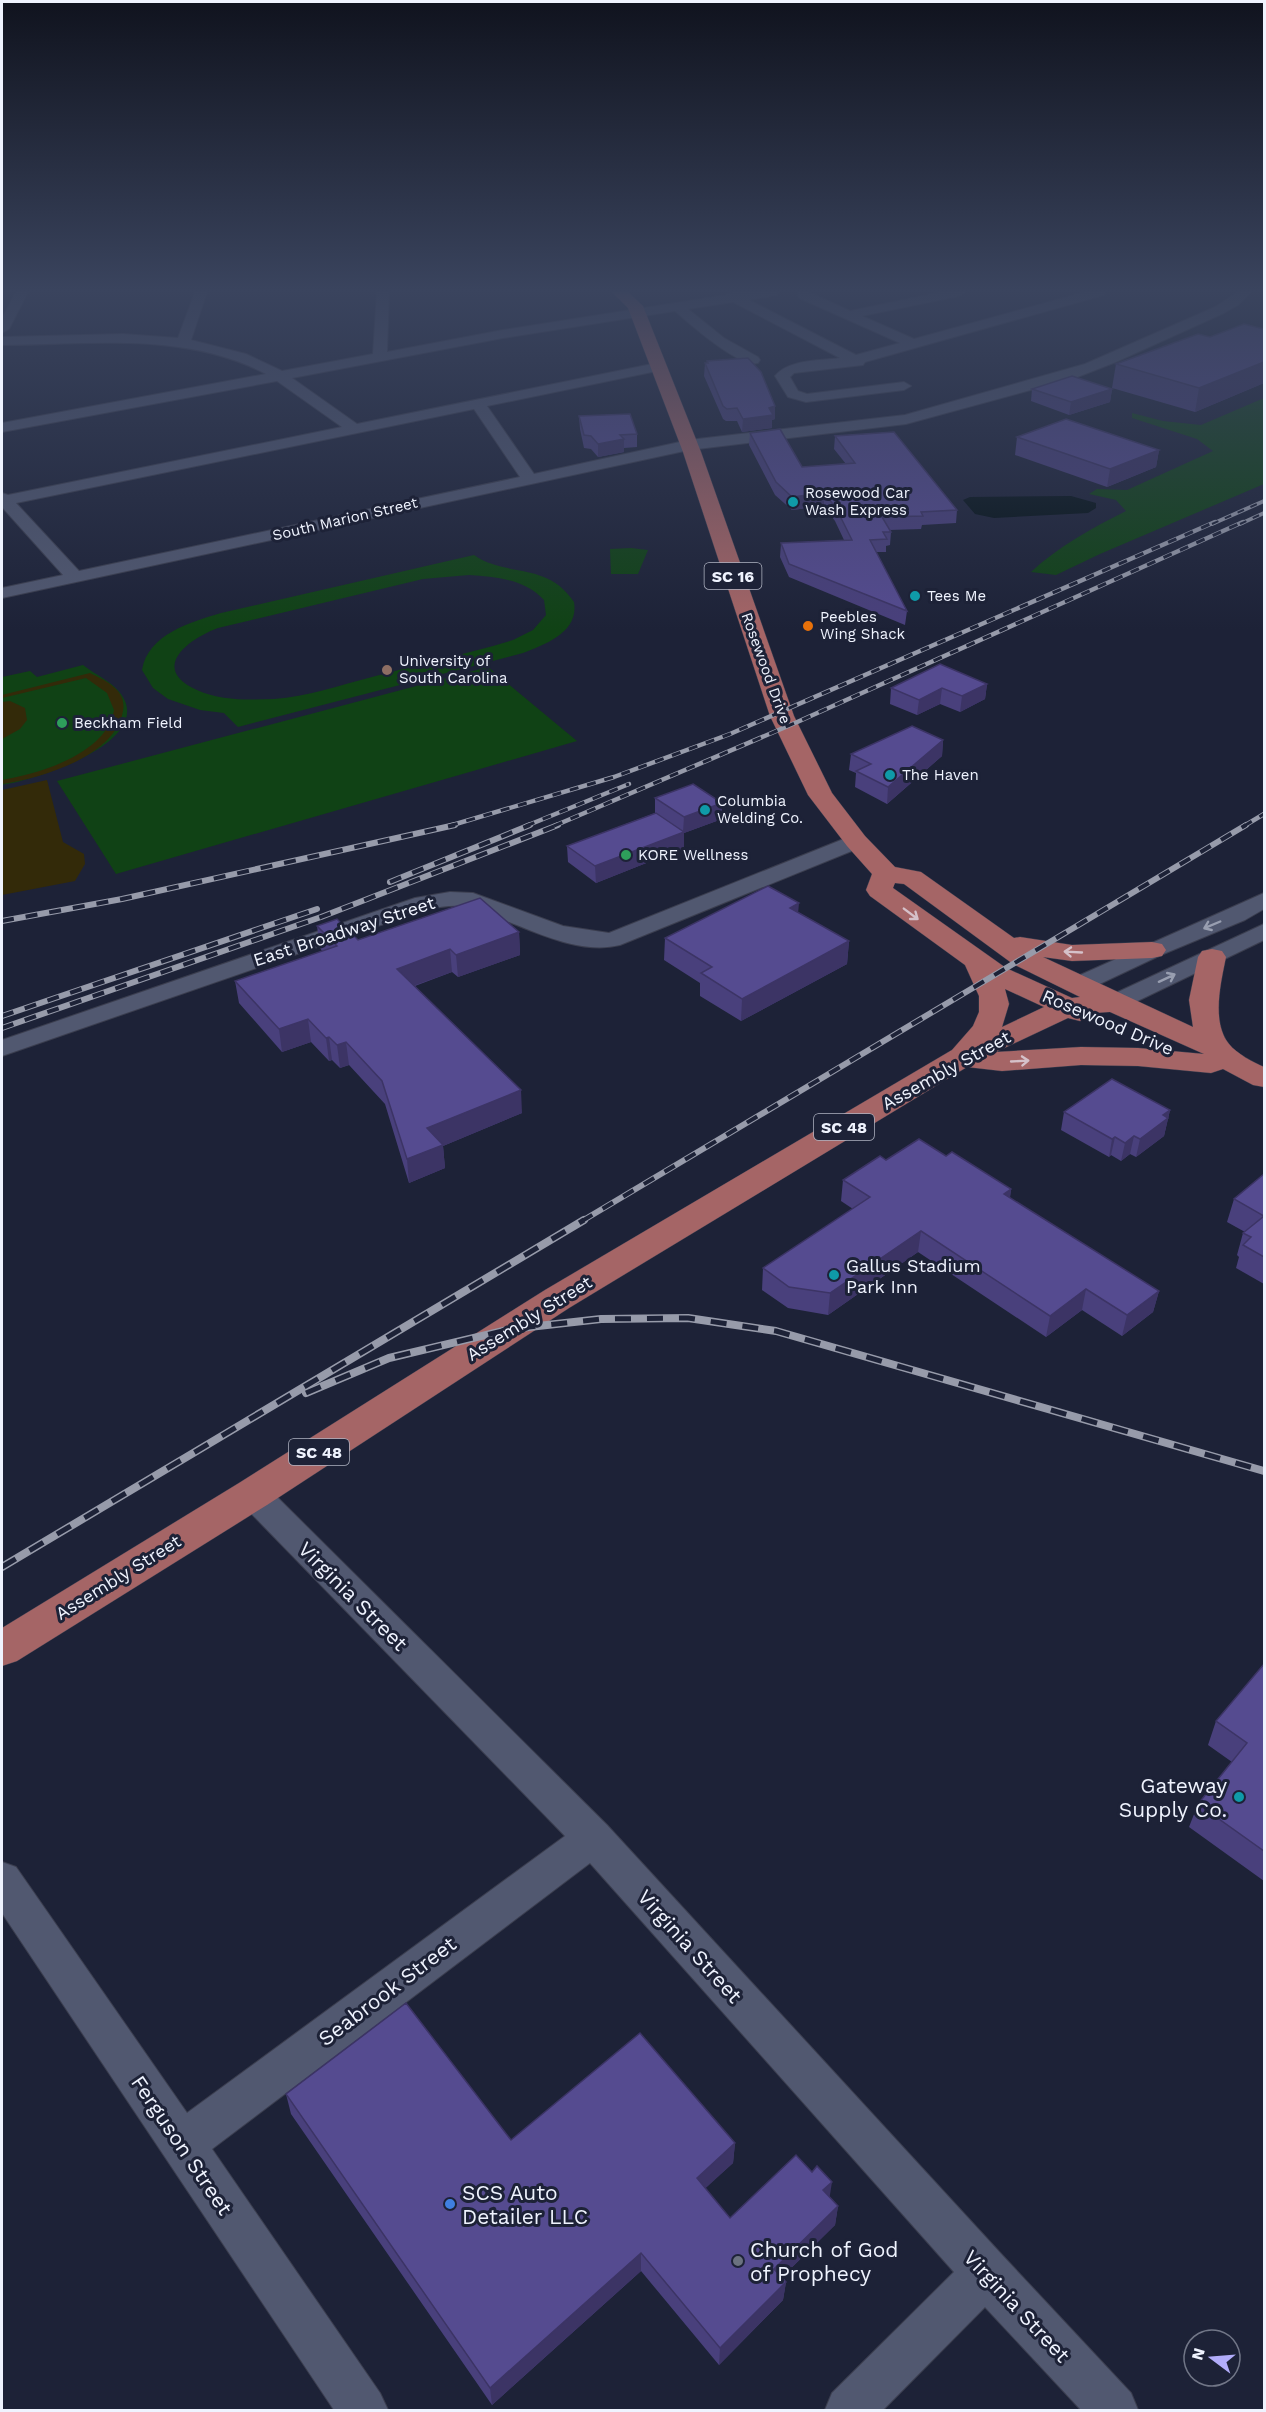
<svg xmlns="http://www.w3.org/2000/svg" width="1266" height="2412" viewBox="0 0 1266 2412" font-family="'Work Sans',sans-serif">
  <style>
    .green { fill: #104215; fill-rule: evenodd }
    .sand { fill: #332a09 }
    .water { fill: #051217 }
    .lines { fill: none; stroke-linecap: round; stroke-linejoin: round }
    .minor-casing { stroke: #3b3e4f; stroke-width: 2 }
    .major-casing { stroke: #3b3e4f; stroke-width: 1 }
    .minor { fill: #515870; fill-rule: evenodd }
    .major { fill: #a56566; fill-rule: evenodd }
    .rail-far3-casing { stroke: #979baa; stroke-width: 4 }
    .rail-far2-casing { stroke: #979baa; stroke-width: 4.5 }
    .rail-far1-casing { stroke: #979baa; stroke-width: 6 }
    .rail-casing { stroke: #979baa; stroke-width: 8 }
    .rail-far3 { stroke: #1d2237; stroke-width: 2; stroke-dasharray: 7; stroke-linecap: butt }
    .rail-far2 { stroke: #1d2237; stroke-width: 3; stroke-dasharray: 9; stroke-linecap: butt }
    .rail-far1 { stroke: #1d2237; stroke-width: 4; stroke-dasharray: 12; stroke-linecap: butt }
    .rail { stroke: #1d2237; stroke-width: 5; stroke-dasharray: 16; stroke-linecap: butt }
    .wall { fill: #49407c }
    .shaded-wall { fill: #3c3465 }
    .building { fill: #554b90; stroke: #3c3465; stroke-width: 1.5 }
    .oneway { stroke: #d5c1c9 }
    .oneway2 { stroke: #989eb0 }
    .culture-dot { fill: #0f9aa8; stroke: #1d2237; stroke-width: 2 }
    .food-dot { fill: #e8710a; stroke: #1d2237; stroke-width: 2 }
    .education-dot { fill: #8d6e63; stroke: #1d2237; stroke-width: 2 }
    .leisure-dot { fill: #2e9e5b; stroke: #1d2237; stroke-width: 2 }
    .shop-dot { fill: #3f7fe0; stroke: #1d2237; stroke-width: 2 }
    .worship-dot { fill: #6b7280; stroke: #1d2237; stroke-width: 2 }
    .labels { text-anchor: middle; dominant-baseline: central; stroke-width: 6; stroke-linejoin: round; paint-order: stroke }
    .far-poi-label { font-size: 15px; fill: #eff3fe; stroke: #1d2237; text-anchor: start }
    .far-street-label { font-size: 15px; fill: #eff3fe; stroke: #1d2237 }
    .shield { fill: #1d2237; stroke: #b0b4c2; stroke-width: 1.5 }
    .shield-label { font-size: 16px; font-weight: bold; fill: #eff3fe }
    .street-label { font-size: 18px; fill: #eff3fe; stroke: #1d2237 }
    .poi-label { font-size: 18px; fill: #eff3fe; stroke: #1d2237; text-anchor: start }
    .near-street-label { font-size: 21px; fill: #eff3fe; stroke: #1d2237 }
    .near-poi-label { font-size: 21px; fill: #eff3fe; stroke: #1d2237; text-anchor: start }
  </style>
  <rect width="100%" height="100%" fill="#1d2237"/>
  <g class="green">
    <path d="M1264,398v86l-164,70 -44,21 -25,-3c28,-26 61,-44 95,-61l-10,-11 -27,-6 8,-5 30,1 86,-39 -16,-12 -65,-21v-5l31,8 38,4z"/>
    <polygon points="631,548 648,550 638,574 611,574 610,549"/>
    <path d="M474,555c33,23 73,6 100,47 5,30 -28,42 -51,51l-285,74 -14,-14 -24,-3 -32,-11 -15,-11 -11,-18c6,-36 49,-48 79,-57zM469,575c27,2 56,4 75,25l2,15 -13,15 -20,10c-46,14 -94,24 -141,37 -32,8 -65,20 -98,22 -25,1 -53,2 -77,-9 -48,-21 -9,-51 21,-62l205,-49z"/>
    <path d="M83,665c14,11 35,19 42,36 19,45 -94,80 -123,84v-108l28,-6 7,6z"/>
    <polygon points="488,667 577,741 116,874 57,781"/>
  </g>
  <g class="sand">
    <path d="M90,673c16,8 37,17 33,38 -8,46 -82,67 -121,73v-4c36,-6 105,-26 112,-70l-7,-17 -21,-15 -84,20v-3z"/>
    <polygon points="10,701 25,708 27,720 20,729 2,739 2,702"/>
    <polygon points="47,780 63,842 84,854 85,864 75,881 2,895 2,790"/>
  </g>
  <polygon class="water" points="1071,496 1096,503 1096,508 1088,513 994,518 975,514 963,500 970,497"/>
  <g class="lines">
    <g class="minor-casing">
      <g id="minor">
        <polygon points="16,292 28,292 9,329 2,333 2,318"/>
        <path d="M195,292h12l-16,48 55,14 36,17 91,-17 4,-62h12l-2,60 116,-22 223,-35 6,-3h46l-1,3 -28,5 107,55 44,-12 -101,-45 -1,-3 1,-3h10l41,19 91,-19h24l-6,4 -97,20 52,23 171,-47h20l-1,3 -239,67 -2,3 -69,8 -4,4 8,14 9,3 97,-12 7,4 -7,4 -98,12 -18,-5 -13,-21c14,-17 44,-15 65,-18l-107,-56 -45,7 36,29 34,19 2,3 -2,3c-19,5 -68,-39 -83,-52l-172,27 -211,40 65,46 300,-61 5,1 2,3 -7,4 -170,35 47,68 155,-34 216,-25 180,-51 130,-57 23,-15h13l-13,13 -14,8 -108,49 -41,16 -169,46 -217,26 -687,148v-10l61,-13 -61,-68v-14l6,2 334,-68 -65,-46 -275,51v-9l264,-49c-82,-43 -175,-29 -264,-29v-8l121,-3 55,4zM474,409l46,68 -441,94 -63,-68z"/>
        <path d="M856,834l8,2 3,5 -3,5 -244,99c-39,10 -85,-13 -121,-27 -9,-3 -20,-9 -30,-11 -14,-3 -28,0 -42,2l-425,147v-16l413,-142 35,-6 23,1 90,33 46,7z"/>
        <polygon points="1264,893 1264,909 1245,920 1161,955 1087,990 1078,992 1069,990 1066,985 1069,980"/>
        <polygon points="1264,924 1264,940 1123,1008 1114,1011 1105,1008 1101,1003 1105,998"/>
        <polygon points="253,1481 265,1485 607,1825 1003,2256 1131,2393 1138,2410 1081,2410 985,2307 883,2410 825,2410 832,2393 954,2272 590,1863 212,2149 380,2393 388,2410 334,2410 2,1913 2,1862 16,1867 187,2113 565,1836 241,1503 236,1494 241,1485"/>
      </g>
    </g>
    <g class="major-casing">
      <path id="major" d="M612,292h16l15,14 58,146 93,264 38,77 33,43 30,31 26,5 93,66 6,-1 52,8 80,-3 10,2 4,6 -4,6 -10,2 -80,3 -29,-4 150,70 -4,-27 9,-43 4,-6 10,-2 10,2 4,6c-5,25 -15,65 3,87 8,10 24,18 35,23v20l-11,-2 -30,-16 -12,4 -73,-7 -57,-1 -79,6 -35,-4 -398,241 -302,197 -250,156 -15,5v-38l237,-145 306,-193 407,-240 21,-24 6,-14v-16l-14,-31 -95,-69 -4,-6 6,-16 -25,-28 -39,-51 -38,-79 -87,-264 -55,-144zM895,883l9,1 109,80 67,33 -8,1 -66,-30 -113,-80zM1005,989l39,18 -42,20 7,-23zM1110,1012l94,42 -66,-6 -57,-1 -85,5 72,-34 12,3 10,-3 4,-5z"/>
    </g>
    <use href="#minor" class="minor"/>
    <use href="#major" class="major"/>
    <g class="rail-far3-casing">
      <g id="rail-far3">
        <polyline points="1212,524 1264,501"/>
        <polyline points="1240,524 1264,513"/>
      </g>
    </g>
    <g class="rail-far2-casing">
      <g id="rail-far2">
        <polyline points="449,826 614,777 730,734 1215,522"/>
        <polyline points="526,826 629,784"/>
        <polyline points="554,826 795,723 1243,522"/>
        <polyline points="1244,826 1264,814"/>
      </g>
    </g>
    <g class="rail-far1-casing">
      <g id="rail-far1">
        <polyline points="390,882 530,825"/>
        <polyline points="2,921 122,899 455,825"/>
        <polyline points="2,1016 317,909"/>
        <polyline points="2,1028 321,917 558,825"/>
        <polyline points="582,1221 1246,825"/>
      </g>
    </g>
    <g class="rail-casing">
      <g id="rail">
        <polyline points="306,1393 389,1358 511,1329 601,1319 688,1318 776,1331 1264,1471"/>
        <polyline points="2,1567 584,1220"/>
      </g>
    </g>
    <use href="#rail-far3" class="rail-far3"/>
    <use href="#rail-far2" class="rail-far2"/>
    <use href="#rail-far1" class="rail-far1"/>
    <use href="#rail" class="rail"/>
  </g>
  <g class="wall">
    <polygon points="1264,329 1264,383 1195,412 1112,388 1116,364"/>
    <polygon points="707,361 775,419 772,420 772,428 742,432 737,421 726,421 723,419 704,376 705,363 707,363"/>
    <polygon points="1032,389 1112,389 1110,402 1069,415 1031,401"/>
    <polygon points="579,416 637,434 637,447 624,448 624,452 598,457 591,449 584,448 580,429"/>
    <polygon points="750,433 802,467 846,464 834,449 835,436 957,510 956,523 922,525 921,529 889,530 891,532 890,545 886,546 886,552 876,552 907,611 905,625 789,577 780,557 781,543 844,540 835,521 824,506 792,510 775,495 749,445"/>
    <polygon points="1017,437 1159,450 1156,467 1107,487 1015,455"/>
    <polygon points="987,684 985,699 960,712 940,704 917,715 890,704 891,688"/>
    <polygon points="943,740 942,756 887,804 855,787 856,773 849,770 851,754"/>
    <polygon points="655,798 722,819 684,833 684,848 596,883 568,862 567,846 655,813"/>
    <polygon points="798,912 849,941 847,964 741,1021 700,996 700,983 664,960 665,938"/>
    <polygon points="317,926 358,940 519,932 520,955 458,977 452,972 415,986 522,1113 443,1146 445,1168 409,1183 385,1104 349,1065 340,1068 332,1060 329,1061 311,1042 282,1052 239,1003 235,981 322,951 320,948"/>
    <polygon points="1170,1110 1164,1136 1136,1157 1130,1154 1121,1161 1111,1155 1109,1157 1061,1130 1064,1112"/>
    <polygon points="946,1156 1011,1189 1010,1198 1159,1291 1153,1312 1122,1336 1082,1310 1046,1337 918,1252 828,1315 788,1308 762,1290 763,1268 853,1209 841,1201 843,1180 886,1160"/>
    <polygon points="1264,1174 1264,1284 1236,1268 1239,1257 1237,1255 1243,1233 1245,1232 1227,1222 1234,1199"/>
    <polygon points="1264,1664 1264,1881 1189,1827 1198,1804 1232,1762 1208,1745 1216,1721"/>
    <polygon points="286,2094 511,2140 735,2143 733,2163 705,2188 730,2218 830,2197 838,2206 835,2225 781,2278 786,2282 783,2300 719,2365 641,2271 492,2405 291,2114"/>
  </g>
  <g class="shaded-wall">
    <polygon points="1264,362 1264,383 1195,412 1199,388"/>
    <polygon points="1112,389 1110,402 1069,415 1071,402"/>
    <polygon points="775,406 775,419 772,420 772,428 742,432 743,419"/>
    <polygon points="624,439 624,452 598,457 598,444"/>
    <polygon points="1159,450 1156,467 1107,487 1110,469"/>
    <polygon points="824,493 824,506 792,510 792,497"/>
    <polygon points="987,684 985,699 960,712 962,696"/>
    <polygon points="942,688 940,704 917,715 919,700"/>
    <polygon points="943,740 942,756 887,804 888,787"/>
    <polygon points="722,803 722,819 684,833 684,848 596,883 595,866 683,832 684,817"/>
    <polygon points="799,903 797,925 790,908"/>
    <polygon points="519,932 520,955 458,977 456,955"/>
    <polygon points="849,941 847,964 741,1021 742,999"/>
    <polygon points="450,949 452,972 399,991 397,969"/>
    <polygon points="308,1019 311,1042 282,1052 279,1029"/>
    <polygon points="329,1037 332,1060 329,1061 326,1038"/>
    <polygon points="346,1042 349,1065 340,1068 337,1045"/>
    <polygon points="521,1090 522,1113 443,1146 445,1168 409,1183 407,1159 427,1128"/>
    <polygon points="1170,1110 1164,1136 1136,1157 1140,1139 1163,1115"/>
    <polygon points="1134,1136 1130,1154 1121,1161 1125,1143"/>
    <polygon points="1115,1137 1111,1155 1109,1157 1112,1139"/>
    <polygon points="1011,1189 1008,1210 1004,1194"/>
    <polygon points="921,1231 918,1252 828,1315 830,1293"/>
    <polygon points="1086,1289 1082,1310 1046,1337 1050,1316"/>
    <polygon points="1159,1291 1153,1312 1122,1336 1127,1315"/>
    <polygon points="735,2143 733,2163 696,2197 697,2178"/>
    <polygon points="832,2182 829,2201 823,2190"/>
    <polygon points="838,2206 835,2225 772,2287 774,2269"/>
    <polygon points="641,2253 641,2271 492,2405 490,2388"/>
    <polygon points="786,2282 783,2300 719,2365 720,2348"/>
  </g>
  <g class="building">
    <polygon points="1244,324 1264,329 1264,362 1199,388 1116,364 1198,334 1210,337"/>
    <polygon points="748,358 761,372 775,406 769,408 773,415 743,419 737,408 727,409 723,406 705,363 708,363 707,361"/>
    <polygon points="1072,376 1112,389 1071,402 1032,389"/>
    <polygon points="630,414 637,434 620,435 624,439 598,444 591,436 584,435 579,416"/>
    <polygon points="1066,419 1159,450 1110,469 1017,437"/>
    <polygon points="780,429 802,467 855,463 835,436 894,432 957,510 921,512 923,516 882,517 891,532 883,532 887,539 870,540 907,611 789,564 781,543 852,540 836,508 824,493 792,497 776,482 750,433"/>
    <polygon points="940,664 987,684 962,696 942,688 919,700 891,688"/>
    <polygon points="912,726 943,740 888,787 856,771 871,764 851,754"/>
    <polygon points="693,784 722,803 684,817 655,798"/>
    <polygon points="656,813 684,832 595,866 567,846"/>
    <polygon points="768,886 799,903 790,908 849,941 742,999 701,973 712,967 665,938"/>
    <polygon points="480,898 519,932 456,955 450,949 397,969 521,1090 427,1128 443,1145 407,1159 382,1081 346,1042 337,1045 329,1037 326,1038 308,1019 279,1029 235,981 337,946 317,926 337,919 358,940"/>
    <polygon points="1112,1079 1170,1110 1163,1115 1168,1118 1140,1139 1134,1136 1125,1143 1115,1137 1112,1139 1064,1112"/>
    <polygon points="919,1139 946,1156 952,1152 1011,1189 1004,1194 1159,1291 1127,1315 1086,1289 1050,1316 921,1231 830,1293 789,1287 763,1268 870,1197 843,1180 880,1156 886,1160"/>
    <polygon points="1264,1174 1264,1257 1243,1245 1251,1237 1243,1233 1264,1216 1234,1199"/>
    <polygon points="1264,1664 1264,1851 1198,1804 1247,1743 1216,1721"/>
    <polygon points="406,2003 511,2140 640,2033 735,2143 697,2178 730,2218 796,2155 812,2172 817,2166 832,2182 823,2190 838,2206 774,2269 786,2282 720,2348 641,2253 490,2388 286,2094"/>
  </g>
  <defs><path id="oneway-shaft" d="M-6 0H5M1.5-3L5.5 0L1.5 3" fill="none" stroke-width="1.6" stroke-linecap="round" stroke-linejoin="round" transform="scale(1.5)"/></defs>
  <g class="oneway">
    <use href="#oneway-shaft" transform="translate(911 914) rotate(37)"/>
    <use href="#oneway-shaft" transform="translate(1073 952) rotate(-177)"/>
    <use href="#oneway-shaft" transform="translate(1020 1061) rotate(-3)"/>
  </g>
  <g class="oneway2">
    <use href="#oneway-shaft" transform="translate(1212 925) rotate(157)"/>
    <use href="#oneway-shaft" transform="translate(1167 978) rotate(-25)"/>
  </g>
  <linearGradient id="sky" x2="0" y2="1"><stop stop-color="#10131e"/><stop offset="0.46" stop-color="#3a445e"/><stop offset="1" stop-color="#3a445e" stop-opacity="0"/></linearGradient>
  <rect width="1266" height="630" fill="url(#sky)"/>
  <g class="culture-dot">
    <circle cx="793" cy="502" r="6"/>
    <circle cx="915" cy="596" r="6"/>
    <circle cx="890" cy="775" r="6"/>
    <circle cx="705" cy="810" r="6"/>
    <circle cx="834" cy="1275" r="6"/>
    <circle cx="1239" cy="1797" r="6"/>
  </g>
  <circle class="food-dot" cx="808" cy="626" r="6"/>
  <circle class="education-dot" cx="387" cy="670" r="6"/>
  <g class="leisure-dot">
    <circle cx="62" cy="723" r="6"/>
    <circle cx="626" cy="855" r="6"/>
  </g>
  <circle class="shop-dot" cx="450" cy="2204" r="6"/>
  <circle class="worship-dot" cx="738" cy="2261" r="6"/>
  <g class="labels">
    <g class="far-poi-label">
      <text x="805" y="493">Rosewood Car<tspan x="805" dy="17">Wash Express</tspan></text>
      <text x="927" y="596">Tees Me</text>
      <text x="820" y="617">Peebles<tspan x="820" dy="17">Wing Shack</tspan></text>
      <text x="399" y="661">University of<tspan x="399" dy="17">South Carolina</tspan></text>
      <text x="74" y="723">Beckham Field</text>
      <text x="902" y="775">The Haven</text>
      <text x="717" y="801">Columbia<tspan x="717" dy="17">Welding Co.</tspan></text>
      <text x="638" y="855">KORE Wellness</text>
    </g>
    <g class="far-street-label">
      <text transform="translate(345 519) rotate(-13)">South Marion Street</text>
      <text transform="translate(766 668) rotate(70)">Rosewood Drive</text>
    </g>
    <g class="shield">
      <rect x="704.5" y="563" width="57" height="26" rx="4.5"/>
      <rect x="814" y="1114" width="60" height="26" rx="4.5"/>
      <rect x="289" y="1439" width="60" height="26" rx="4.5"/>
    </g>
    <g class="shield-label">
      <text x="733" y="576">SC 16</text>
      <text x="844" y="1127">SC 48</text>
      <text x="319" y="1452">SC 48</text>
    </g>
    <g class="street-label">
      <text transform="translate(344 931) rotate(-18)">East Broadway Street</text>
      <text transform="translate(1108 1022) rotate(23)">Rosewood Drive</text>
      <text transform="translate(946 1070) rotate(-29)">Assembly Street</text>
      <text transform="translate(529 1318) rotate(-32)">Assembly Street</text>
      <text transform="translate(118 1577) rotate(-32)">Assembly Street</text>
    </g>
    <g class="poi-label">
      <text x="846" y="1265">Gallus Stadium<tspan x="846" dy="21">Park Inn</tspan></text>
    </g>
    <g class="near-street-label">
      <text transform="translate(353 1596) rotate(45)">Virginia Street</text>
      <text transform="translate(690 1946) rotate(48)">Virginia Street</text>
      <text transform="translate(387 1991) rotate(-37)">Seabrook Street</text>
      <text transform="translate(182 2145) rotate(56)">Ferguson Street</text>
      <text transform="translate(1017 2306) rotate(47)">Virginia Street</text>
    </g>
    <g class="near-poi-label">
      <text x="1227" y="1785" text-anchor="end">Gateway<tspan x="1227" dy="24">Supply Co.</tspan></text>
      <text x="462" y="2192">SCS Auto<tspan x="462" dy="24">Detailer LLC</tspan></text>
      <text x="750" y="2249">Church of God<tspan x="750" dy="24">of Prophecy</tspan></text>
    </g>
  </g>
  <rect width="1266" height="2412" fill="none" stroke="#eff3fe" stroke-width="6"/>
  <g transform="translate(1212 2358) rotate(286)"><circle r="28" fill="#1d2237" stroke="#717687" stroke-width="1.5"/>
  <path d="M0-4.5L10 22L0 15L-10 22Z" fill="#b2adfa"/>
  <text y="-9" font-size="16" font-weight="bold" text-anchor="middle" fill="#eff3fe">N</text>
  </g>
</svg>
